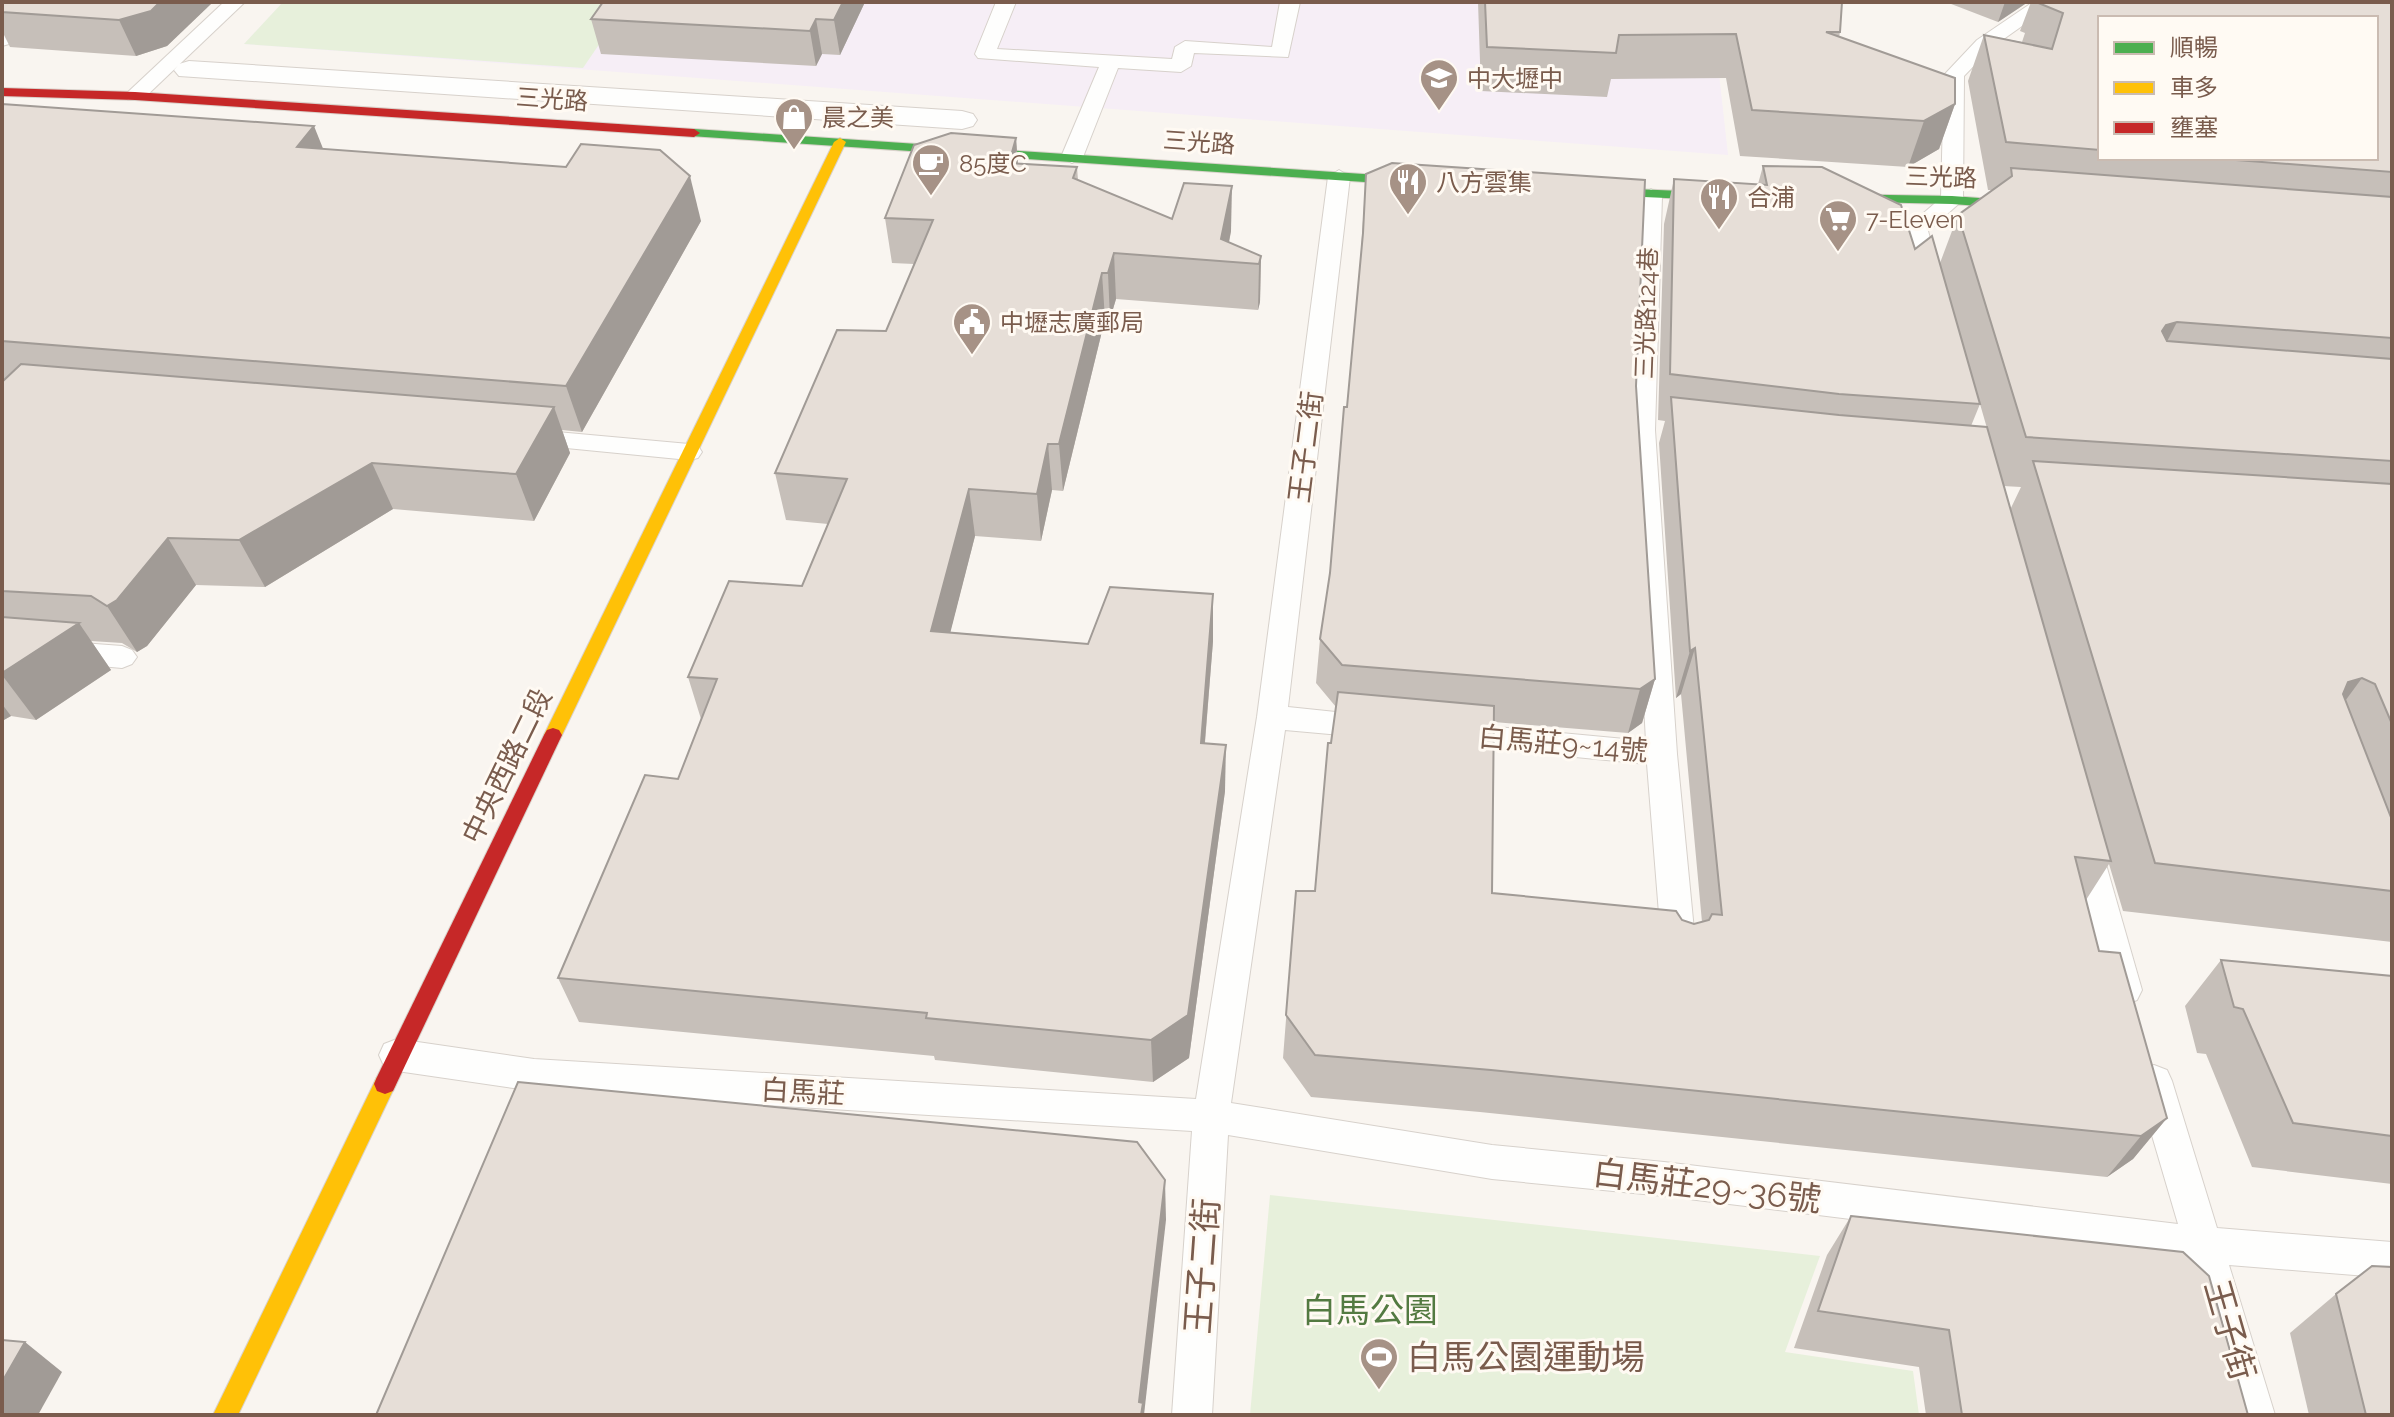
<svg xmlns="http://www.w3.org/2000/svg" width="2394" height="1417" viewBox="0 0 2394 1417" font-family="Raleway,'Noto Sans TC',sans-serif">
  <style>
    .education { fill: #f6eef6 }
    .green { fill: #e7f0db }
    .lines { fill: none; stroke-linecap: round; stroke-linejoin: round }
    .lane-casing { stroke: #d7d1cb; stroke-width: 2 }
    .street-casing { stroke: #d7d1cb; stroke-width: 2 }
    .fast-casing { stroke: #d9d2cb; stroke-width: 2 }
    .slow-casing { stroke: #d9d2cb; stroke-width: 2 }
    .jam-casing { stroke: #d9d2cb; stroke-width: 2 }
    .lane { fill: #fefefd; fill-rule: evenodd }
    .street { fill: #fefefd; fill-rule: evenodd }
    .fast { fill: #4caf50; fill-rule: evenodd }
    .slow { fill: #ffc107; fill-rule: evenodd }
    .jam { fill: #c62828; fill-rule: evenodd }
    .wall { fill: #c6bfb9; fill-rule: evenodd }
    .shaded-wall { fill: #a19b96 }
    .building { fill: #e6ded7; stroke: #a19b96; stroke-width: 2 }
    .labels { text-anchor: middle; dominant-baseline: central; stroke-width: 6; stroke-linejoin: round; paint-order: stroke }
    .far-poi-label { font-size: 24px; fill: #7a5c4d; stroke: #fffaf3; text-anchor: start }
    .far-street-label { font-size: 24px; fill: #7a5c4d; stroke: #fffaf3 }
    .street-label { font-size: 28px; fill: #7a5c4d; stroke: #fffaf3 }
    .near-street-label { font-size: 34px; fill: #7a5c4d; stroke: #fffaf3 }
    .near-park-label { font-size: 34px; fill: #537a41; stroke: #fffaf3 }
    .near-poi-label { font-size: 34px; fill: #7a5c4d; stroke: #fffaf3; text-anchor: start }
  </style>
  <rect width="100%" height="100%" fill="#f9f5f0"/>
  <polygon class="education" points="283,2 1711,2 1728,155 244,44"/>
  <g class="green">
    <polygon points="283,2 628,2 583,68 244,44"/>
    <polygon points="1270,1195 1820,1256 1785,1352 1913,1371 1919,1415 1250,1415"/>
  </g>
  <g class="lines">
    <g class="lane-casing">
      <g id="lane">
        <polygon points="38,2 60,2 9,44 2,46 2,30"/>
        <polygon points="224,2 245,2 142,100 128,100 125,96 128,92"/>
        <polygon points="996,2 1016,2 997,49 1172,59 1175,47 1185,41 1272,47 1280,2 1300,2 1288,57 1194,53 1191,66 1181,72 1118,68 1083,157 1072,163 1061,157 1099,67 978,58 975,54"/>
        <polygon points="2033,2 2056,2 1991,48 1964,76 1963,200 1928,231 1943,284 1939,289 1923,289 1905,229 1941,198 1944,75 1977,40"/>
        <polygon points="1339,170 1350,177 1288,707 1374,716 1385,719 1389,727 1385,735 1374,738 1285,730 1231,1103 1492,1145 1664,1162 2178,1224 2136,1081 2141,1070 2154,1065 2167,1070 2172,1081 2217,1228 2392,1242 2392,1278 2229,1265 2275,1415 2235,1415 2189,1261 1664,1196 1492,1179 1228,1135 1212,1415 1172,1415 1192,1131 534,1091 397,1071 384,1066 379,1055 384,1044 397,1039 534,1059 1196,1099 1257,717 1328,177"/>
        <polygon points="1651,189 1662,196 1655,430 1677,754 1696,951 1691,961 1679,965 1667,961 1662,951 1647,764 1454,745 1443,742 1439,734 1443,726 1454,723 1646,741 1629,430 1640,196"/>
        <polygon points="524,429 689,444 698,446 702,452 698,458 689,460 515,443 511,437 515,431"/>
        <polygon points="2,637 122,646 132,650 137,657 132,664 122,668 2,657"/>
        <polygon points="2085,834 2096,838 2101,847 2142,990 2137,1000 2125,1005 2113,1000 2108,990 2069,847 2074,838"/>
      </g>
    </g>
    <g class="street-casing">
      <polygon id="street" points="189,61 962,111 973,114 977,120 973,126 962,129 179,76 174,70 179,64"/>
    </g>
    <g class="fast-casing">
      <g id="fast">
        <polygon points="694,129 1423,178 1430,182 1423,186 690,136 688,133"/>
        <polygon points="1584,187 1731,193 1738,197 1731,201 1579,194 1577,191"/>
        <polygon points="1828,194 1952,196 2035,202 2042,206 2035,210 1952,204 1823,201 1821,198"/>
      </g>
    </g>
    <g class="slow-casing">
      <g id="slow">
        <polygon points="840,138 846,142 562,735 559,740 547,740 544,735 834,142"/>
        <polygon points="385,1074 393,1077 396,1084 238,1415 213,1415 377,1077"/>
      </g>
    </g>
    <g class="jam-casing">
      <g id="jam">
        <polygon points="2,88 135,92 694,129 700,133 694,137 135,100 2,96"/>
        <polygon points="553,728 559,730 562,735 393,1091 385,1094 377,1091 374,1084 377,1077 544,735 547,730"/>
      </g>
    </g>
    <use href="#lane" class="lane"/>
    <use href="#street" class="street"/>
    <use href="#fast" class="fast"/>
    <use href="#slow" class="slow"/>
    <use href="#jam" class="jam"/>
  </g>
  <g class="wall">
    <polygon points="2,2 213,2 167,46 136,56 10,47 2,31"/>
    <polygon points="603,2 865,2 840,55 822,54 816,66 601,54 591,19"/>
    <polygon points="1478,2 1842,2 1840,32 1839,37 1955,104 1939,149 1908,167 1740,156 1726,78 1611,79 1607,97 1481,91"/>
    <polygon points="1946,2 2028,2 1998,22"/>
    <path d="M2031,2h361v940l-269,-31 -14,-47 -23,36 13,51 68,167 -34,41 -26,18 -627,-65 -169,-15 -28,-39 13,-167h19l16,-148 5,-36 -20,-24 4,-44 10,-66 17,-166 13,-141 6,-92 270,212 19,293 -13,44 -14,10 -134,-11 -2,171 190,27 12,4 8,-2 -21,-228 -5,4 -17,-255 6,-22 -7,-1 6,-196 10,-45 84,5 5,-18 177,97 18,-48 35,-25h-5l-20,-109 16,-46 38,7 3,-9 -5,-2zM2100,18l276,140h-276zM1980,404l13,45 -22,-23zM2003,486l18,1 -11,23z"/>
    <polygon points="2,104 323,149 701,221 582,432 562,430 570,453 534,521 393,509 265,587 196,585 147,646 137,652 122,643 91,641 111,670 36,720 11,716 2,721"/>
    <polygon points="1016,138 1018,163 1077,167 1078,180 1172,219 1231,231 1229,243 1261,256 1260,302 1258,310 1116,299 1110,319 1105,319 1063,491 1052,490 1041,541 975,536 950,632 1088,644 1213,594 1213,641 1205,743 1225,791 1189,1058 1153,1082 935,1060 934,1056 579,1022 558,978 678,779 701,719 688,677 802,586 828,524 786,520 775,473 886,331 914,264 892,263 885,218"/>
    <polygon points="2221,960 2392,976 2392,1184 2252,1167 2206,1054 2197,1053 2185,1006"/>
    <polygon points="1851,1216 2248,1415 1926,1415 1919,1367 1794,1348 1827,1255"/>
    <polygon points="2336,1294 2392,1415 2309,1415 2290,1333"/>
  </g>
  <g class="shaded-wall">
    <polygon points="160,2 213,2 167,46 136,56 119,20"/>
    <polygon points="843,2 865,2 840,55 834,20"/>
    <polygon points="2005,2 2028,2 1998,22"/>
    <polygon points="816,19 822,54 816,66 810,31"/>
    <polygon points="1955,104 1939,149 1908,167 1924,121"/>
    <polygon points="314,126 332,171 297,147"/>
    <polygon points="1016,138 1019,183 1009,163"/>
    <polygon points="690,176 701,221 582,432 566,386"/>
    <polygon points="1232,186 1231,231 1225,261 1221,239"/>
    <polygon points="1114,253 1116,299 1110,319 1108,273"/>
    <polygon points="1261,256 1260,302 1258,310 1259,264"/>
    <polygon points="1102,273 1105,319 1063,491 1059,444"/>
    <polygon points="2177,322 2152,371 2162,331 2166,325"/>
    <polygon points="554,407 570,453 534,521 516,474"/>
    <polygon points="1048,444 1052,490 1041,541 1037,494"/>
    <polygon points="372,463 393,509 265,587 239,540"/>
    <polygon points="969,489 975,536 939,677 931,631"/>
    <polygon points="168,538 196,585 147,646 137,652 107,606"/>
    <polygon points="1213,594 1213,641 1201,789 1201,743"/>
    <polygon points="79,623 111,670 36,720 2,675 2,673"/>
    <polygon points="1695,648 1681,694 1676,698 1690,651"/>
    <polygon points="2362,678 2326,727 2348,682"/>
    <polygon points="1655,679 1642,723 1628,733 1640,689"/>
    <polygon points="2,704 11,716 2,721"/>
    <polygon points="1226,745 1225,791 1189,1058 1153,1082 1151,1040"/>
    <polygon points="2167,1118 2133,1159 2107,1177 2141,1136"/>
    <polygon points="1165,1180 1166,1220 1144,1415 1140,1415 1139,1402"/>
    <polygon points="25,1342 62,1372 38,1415 2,1415 2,1382"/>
  </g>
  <g class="building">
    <polygon points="3,2 160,2 151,11 119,20 2,12"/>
    <polygon points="603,2 843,2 834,20 816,19 810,31 591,19"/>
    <polygon points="1485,2 1842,2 1840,32 1826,32 1955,78 1955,104 1924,121 1752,110 1736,34 1619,35 1616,53 1487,47"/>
    <polygon points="2036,2 2392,2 2392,172 2210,158 2376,158 2376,18 2100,18 2100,150 2006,142 1984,35 2052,49 2063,13"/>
    <polygon points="2,104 314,126 297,147 566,167 581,144 660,150 690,176 566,386 2,341"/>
    <polygon points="951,133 1016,138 1009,163 1077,167 1073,178 1172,219 1184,183 1232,186 1221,239 1261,256 1259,264 1114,253 1108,273 1102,273 1059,444 1048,444 1037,494 969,489 931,631 1088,644 1110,587 1213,594 1201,743 1226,745 1188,1015 1151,1040 926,1018 927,1013 558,978 645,775 678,779 717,679 688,677 729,581 802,586 847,479 775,473 837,330 886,331 933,220 885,218 914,145"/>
    <polygon points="1392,163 1645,180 1636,386 1655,679 1640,689 1342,665 1320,639 1330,573 1344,407 1347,407 1363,233 1366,174"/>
    <polygon points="1763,166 1822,167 1901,205 1915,249 1932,236 1980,404 1839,394 1670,374 1674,179 1767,185"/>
    <polygon points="2011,168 2392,197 2392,338 2177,322 2166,325 2162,331 2167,341 2392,359 2392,461 2026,437 1958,215 2012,176"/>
    <polygon points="21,364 554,407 516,474 372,463 239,540 168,538 117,600 107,606 91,596 2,591 2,382"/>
    <polygon points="1671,397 1839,415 1987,427 2111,861 2075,857 2099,951 2120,953 2167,1118 2141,1136 1491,1070 1315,1055 1286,1015 1296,891 1315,891 1328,743 1331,743 1338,692 1494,706 1492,893 1676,911 1682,920 1694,924 1709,920 1712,914 1722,915 1695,648 1690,651"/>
    <polygon points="2033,461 2392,484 2392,724 2375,684 2362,678 2348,682 2343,694 2392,820 2392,891 2155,863"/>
    <polygon points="2,617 79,623 2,673"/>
    <polygon points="2221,960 2392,976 2392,1136 2293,1123 2243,1009 2234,1007"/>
    <polygon points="518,1082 1137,1142 1165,1180 1139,1402 1143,1403 1141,1415 376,1415"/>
    <polygon points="1851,1216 2183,1252 2209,1276 2248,1415 1962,1415 1949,1330 1818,1311"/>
    <polygon points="2372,1266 2392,1267 2392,1415 2366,1415 2336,1294"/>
    <polygon points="2,1340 25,1342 2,1382"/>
  </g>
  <defs>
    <g id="school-pin" transform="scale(2)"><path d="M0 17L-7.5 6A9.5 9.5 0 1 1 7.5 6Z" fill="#a69286" stroke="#fffaf3"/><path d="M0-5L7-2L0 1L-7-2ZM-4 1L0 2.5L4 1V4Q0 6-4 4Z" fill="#fff"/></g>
    <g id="shop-pin" transform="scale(2)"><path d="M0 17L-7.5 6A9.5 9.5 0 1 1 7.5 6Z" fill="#a69286" stroke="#fffaf3"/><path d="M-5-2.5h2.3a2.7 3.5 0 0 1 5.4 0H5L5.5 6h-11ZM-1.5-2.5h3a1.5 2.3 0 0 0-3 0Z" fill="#fff"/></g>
    <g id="cafe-pin" transform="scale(2)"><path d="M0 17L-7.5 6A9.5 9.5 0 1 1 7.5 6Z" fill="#a69286" stroke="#fffaf3"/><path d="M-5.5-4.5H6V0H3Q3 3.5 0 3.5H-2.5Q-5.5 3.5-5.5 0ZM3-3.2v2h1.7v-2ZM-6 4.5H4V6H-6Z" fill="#fff"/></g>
    <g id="restaurant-pin" transform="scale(2)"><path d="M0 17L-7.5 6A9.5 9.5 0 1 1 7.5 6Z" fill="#a69286" stroke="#fffaf3"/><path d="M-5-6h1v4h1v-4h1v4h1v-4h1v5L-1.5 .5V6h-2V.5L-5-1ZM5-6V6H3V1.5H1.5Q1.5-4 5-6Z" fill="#fff"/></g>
    <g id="supermarket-pin" transform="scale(2)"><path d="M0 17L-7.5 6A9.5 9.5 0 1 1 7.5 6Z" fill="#a69286" stroke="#fffaf3"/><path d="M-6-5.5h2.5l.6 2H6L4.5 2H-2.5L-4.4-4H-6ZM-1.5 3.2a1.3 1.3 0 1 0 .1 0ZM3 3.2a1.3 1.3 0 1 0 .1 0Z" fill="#fff"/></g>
    <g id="civic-pin" transform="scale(2)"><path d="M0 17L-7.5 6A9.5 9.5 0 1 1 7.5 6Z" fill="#a69286" stroke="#fffaf3"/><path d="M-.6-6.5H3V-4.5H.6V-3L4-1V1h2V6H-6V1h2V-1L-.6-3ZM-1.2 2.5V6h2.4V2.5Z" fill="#fff"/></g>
    <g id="stadium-pin" transform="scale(2)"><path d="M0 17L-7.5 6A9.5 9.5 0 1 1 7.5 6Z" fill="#a69286" stroke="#fffaf3"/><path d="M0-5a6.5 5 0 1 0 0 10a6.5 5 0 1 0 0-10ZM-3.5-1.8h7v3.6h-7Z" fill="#fff"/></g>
  </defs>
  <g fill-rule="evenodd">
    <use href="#school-pin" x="1439" y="78"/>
    <use href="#shop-pin" x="794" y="117"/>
    <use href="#cafe-pin" x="931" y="163"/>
    <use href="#restaurant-pin" x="1408" y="182"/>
    <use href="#restaurant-pin" x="1719" y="197"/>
    <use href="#supermarket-pin" x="1838" y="219"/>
    <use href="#civic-pin" x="972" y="322"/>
    <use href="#stadium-pin" x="1379" y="1357"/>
  </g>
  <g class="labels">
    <g class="far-poi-label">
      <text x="1467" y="78">中大壢中</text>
      <text x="822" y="117">晨之美</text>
      <text x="959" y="163">85度C</text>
      <text x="1436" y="182">八方雲集</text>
      <text x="1747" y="197">合浦</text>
      <text x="1866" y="219">7-Eleven</text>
      <text x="1000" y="322">中壢志廣郵局</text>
    </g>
    <g class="far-street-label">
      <text transform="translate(552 99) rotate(4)">三光路</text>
      <text transform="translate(1199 142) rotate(4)">三光路</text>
      <text transform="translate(1941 177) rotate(2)">三光路</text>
      <text transform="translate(1646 313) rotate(-88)">三光路124巷</text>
    </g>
    <g class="street-label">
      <text transform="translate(1306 447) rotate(-83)">王子二街</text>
      <text transform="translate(1563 744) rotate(5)">白馬莊9~14號</text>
      <text transform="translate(507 766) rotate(-64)">中央西路二段</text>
      <text transform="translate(803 1092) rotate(3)">白馬莊</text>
    </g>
    <g class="near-street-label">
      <text transform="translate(1707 1186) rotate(7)">白馬莊29~36號</text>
      <text transform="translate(1202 1266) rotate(-86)">王子二街</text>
      <text transform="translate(2230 1330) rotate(74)">王子街</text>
    </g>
    <g class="near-park-label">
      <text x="1370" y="1310">白馬公園</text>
    </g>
    <g class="near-poi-label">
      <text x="1407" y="1357">白馬公園運動場</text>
    </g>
  </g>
  <rect width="2394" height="1417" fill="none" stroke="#7a5c4d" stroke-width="8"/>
  <rect x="2098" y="16" width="280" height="144" fill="#fffaf3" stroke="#cabbb1" stroke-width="2"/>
  <rect x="2114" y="42" width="40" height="12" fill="#4caf50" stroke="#cabbb1" stroke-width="2"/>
  <text x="2170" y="56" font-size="24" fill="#7a5c4d">順暢</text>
  <rect x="2114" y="82" width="40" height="12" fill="#ffc107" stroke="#cabbb1" stroke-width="2"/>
  <text x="2170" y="96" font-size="24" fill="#7a5c4d">車多</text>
  <rect x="2114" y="122" width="40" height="12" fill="#c62828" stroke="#cabbb1" stroke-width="2"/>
  <text x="2170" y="136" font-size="24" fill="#7a5c4d">壅塞</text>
</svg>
